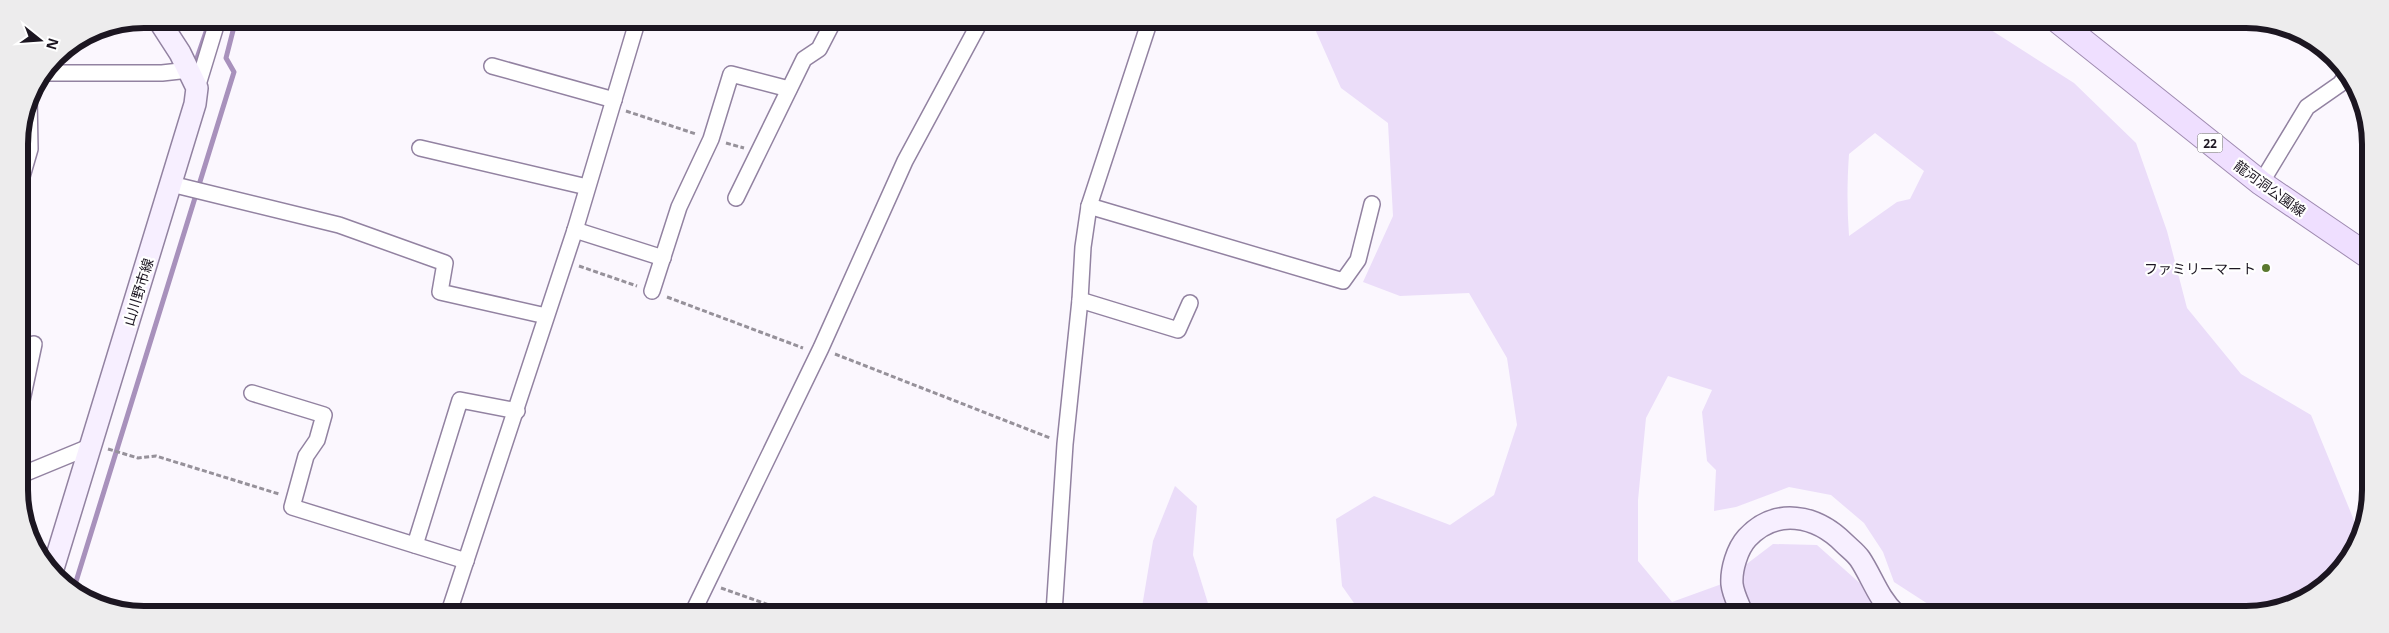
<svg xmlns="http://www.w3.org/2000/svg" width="2389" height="633" viewBox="0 0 2389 633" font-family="'Noto Sans','Noto Sans JP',sans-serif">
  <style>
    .green { fill: #ebddf9; fill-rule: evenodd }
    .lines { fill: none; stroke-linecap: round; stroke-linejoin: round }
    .stream { stroke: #a891bc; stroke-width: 5 }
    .street-casing { stroke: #9282a1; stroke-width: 18 }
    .secondary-casing { stroke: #9282a1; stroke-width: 24 }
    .primary-casing { stroke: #9f8bb1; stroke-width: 26 }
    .path { stroke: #96919a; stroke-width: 3; stroke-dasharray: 5 2.5; stroke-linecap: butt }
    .street { stroke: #fff; stroke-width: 15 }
    .secondary { stroke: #f7efff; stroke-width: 21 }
    .primary { stroke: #efdfff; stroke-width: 24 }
    .poi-dot { fill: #5b792f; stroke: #fff; stroke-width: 2 }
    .labels { text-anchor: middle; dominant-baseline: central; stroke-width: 4.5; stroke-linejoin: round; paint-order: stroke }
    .shield { fill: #fff; stroke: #605c64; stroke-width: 1 }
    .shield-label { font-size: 12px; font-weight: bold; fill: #1c1621 }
    .street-label { font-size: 14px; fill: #1c1621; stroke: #fff }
    .poi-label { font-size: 14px; fill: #1c1621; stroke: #fff; text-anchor: end }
    .rim { fill: none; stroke: #1c1621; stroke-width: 6 }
  </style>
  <rect width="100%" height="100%" fill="#fbf7fe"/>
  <g class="green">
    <path d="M1311,20l666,1 97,62 62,60 31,88 20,77 54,66 70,41 49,120c-11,29 -38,60 -68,70 -12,4 -26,6 -38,9h-322l-4,-10 -34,-22 -11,-30 -19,-29 -33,-28 -42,-8 -53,20 -22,4 2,-41 -9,-9 -5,-49 10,-22 -44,-14 -22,42 -8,82v61l34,41 47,-17 54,-41 44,1 46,41 24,28 -526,-1 -19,-27 -6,-67 38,-23 76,29 44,-30 23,-70 -10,-67 -38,-65 -69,3 -37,-14 30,-66 -5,-93 -47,-35zM1875,133l49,38 -14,28 -13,3 -48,34c-2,-27 -2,-54 0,-82z"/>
    <polygon points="1175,486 1197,506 1193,555 1211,613 1141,613 1153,541"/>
  </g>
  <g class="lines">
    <g class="stream">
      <polyline points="197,58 209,23"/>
      <polyline points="74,588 234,72 226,58 236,19"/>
    </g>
    <g class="street-casing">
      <g id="street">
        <polyline points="492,66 614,100"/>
        <polyline points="42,73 162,73 189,70"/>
        <polyline points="197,88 218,19"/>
        <polyline points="420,148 587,187"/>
        <polyline points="21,180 30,149 29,96"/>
        <polyline points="2261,183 2307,107 2340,84 2345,77"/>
        <polyline points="171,184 339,225 445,263 440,292 546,316"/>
        <polyline points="736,198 804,59 819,49 834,20"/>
        <polyline points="1089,206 1343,281 1358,260 1372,204"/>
        <polyline points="575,230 663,258"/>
        <polyline points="652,291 679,207 711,139 731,74 789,89"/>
        <polyline points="1080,300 1178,330 1190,303"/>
        <polyline points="252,393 324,415 317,440 306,456 292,507 466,561"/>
        <polyline points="21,405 34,344"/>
        <polyline points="21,475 89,447"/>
        <polyline points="415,545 460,400 517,411"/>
        <polyline points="449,612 575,230 638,19"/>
        <polyline points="693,612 821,348 905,161 981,20"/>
        <polyline points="1054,613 1065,444 1080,300 1083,247 1089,206 1150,20"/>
      </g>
    </g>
    <g class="secondary-casing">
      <g id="secondary">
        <polyline points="52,572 195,104 197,88 180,53 158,19"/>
        <path d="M1742,613c-3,-8 -9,-19 -10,-29 -1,-14 5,-35 15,-46 29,-31 69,-23 97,5 5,5 12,10 16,16 12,18 18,39 35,55"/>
      </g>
    </g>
    <g class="primary-casing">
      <polyline id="primary" points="2058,21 2261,183 2368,256"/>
    </g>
    <g class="path">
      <polyline points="626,111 696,134"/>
      <polyline points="726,143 744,148"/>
      <polyline points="579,266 637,286"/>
      <polyline points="667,297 803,348"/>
      <polyline points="835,354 1050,438"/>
      <polyline points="108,449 138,458 156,456 279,494"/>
      <polyline points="721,588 789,612"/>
    </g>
    <use href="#street" class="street"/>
    <use href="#secondary" class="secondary"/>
    <use href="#primary" class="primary"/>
  </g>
  <circle class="poi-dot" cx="2266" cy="268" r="5"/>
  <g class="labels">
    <rect class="shield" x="2197.5" y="133.5" width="25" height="19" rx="4"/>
    <g class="shield-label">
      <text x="2210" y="143">22</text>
    </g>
    <g class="street-label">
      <text transform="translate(2270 188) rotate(36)">龍河洞公園線</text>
      <text transform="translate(138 292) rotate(-73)">山川野市線</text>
    </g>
    <g class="poi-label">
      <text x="2256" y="268">ファミリーマート</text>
    </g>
  </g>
  <path d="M0 0H2389V633H0ZM144 28H2246A116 116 0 0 1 2362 144V490A116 116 0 0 1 2246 606H144A116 116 0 0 1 28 490V144A116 116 0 0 1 144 28Z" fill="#edeced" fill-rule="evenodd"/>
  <path class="rim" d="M144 28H2246A116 116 0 0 1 2362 144V490A116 116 0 0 1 2246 606H144A116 116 0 0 1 28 490V144A116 116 0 0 1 144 28Z"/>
  <g transform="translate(40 40) rotate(107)" stroke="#ffffff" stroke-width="4" paint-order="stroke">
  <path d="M0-4L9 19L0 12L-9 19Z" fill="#1c1621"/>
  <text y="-8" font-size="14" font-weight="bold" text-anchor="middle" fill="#1c1621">N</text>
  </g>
</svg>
